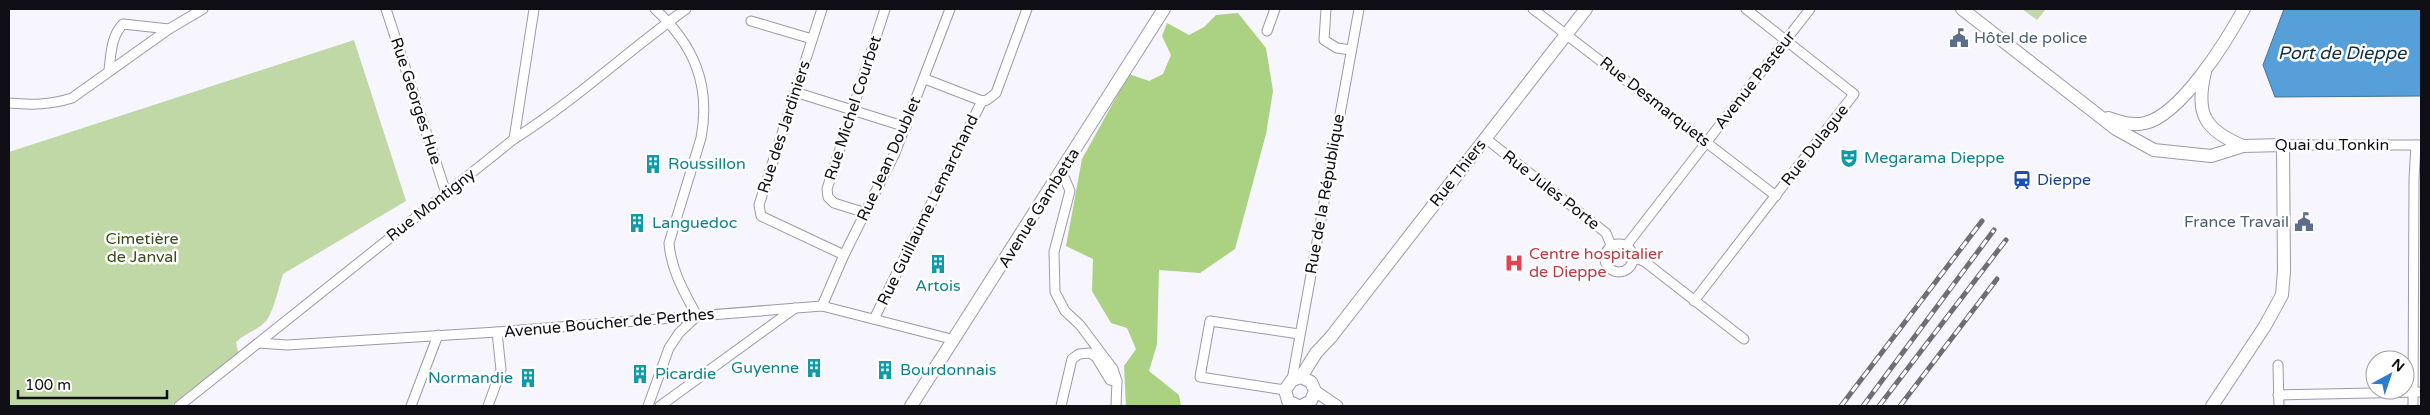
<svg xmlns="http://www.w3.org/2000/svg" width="2430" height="415" viewBox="0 0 2430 415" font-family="'Varela Round',sans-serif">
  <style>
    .green { fill: #bfd8a6 }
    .forest { fill: #abd182 }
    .water { fill: #569fd8; stroke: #41749e }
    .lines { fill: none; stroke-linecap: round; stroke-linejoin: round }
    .minor-casing { stroke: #9d99ac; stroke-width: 11 }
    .tertiary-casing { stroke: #9d99ac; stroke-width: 13 }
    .secondary-casing { stroke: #9d99ac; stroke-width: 14 }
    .minor { stroke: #fff; stroke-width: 9 }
    .tertiary { stroke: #fff; stroke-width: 11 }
    .secondary { stroke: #fff; stroke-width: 12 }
    .rail-casing { stroke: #706e75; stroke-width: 5 }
    .rail { stroke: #fff; stroke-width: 3; stroke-dasharray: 9; stroke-linecap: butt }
    .labels { text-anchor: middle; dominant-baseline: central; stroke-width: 5; stroke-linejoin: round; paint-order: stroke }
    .service-label { font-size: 16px; fill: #4e5e75; stroke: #fff; text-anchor: start }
    .street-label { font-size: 16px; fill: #100e15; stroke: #fff }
    .culture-label { font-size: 16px; fill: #0d838f; stroke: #fff; text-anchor: start }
    .transit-label { font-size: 16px; fill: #164399; stroke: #fff; text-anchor: start }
    .park-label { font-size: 16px; fill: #364e17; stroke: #fff }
    .health-label { font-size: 16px; fill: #be3a42; stroke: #fff; text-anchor: start }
    .water-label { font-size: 18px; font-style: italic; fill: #0f2f46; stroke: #fff }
  </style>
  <rect width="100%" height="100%" fill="#f7f5fd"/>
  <g class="green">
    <polygon points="2022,9 2046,9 2037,20"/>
    <path d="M354,40l52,161 -123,73c-4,12 -10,41 -18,48 -9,9 -21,12 -29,20l2,10 -67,54h-162v-254z"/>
  </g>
  <polygon class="forest" points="1238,13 1266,48 1273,91 1266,134 1235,249 1200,273 1159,270 1157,344 1149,371 1179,395 1181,406 1126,406 1124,366 1136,349 1127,328 1111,323 1092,291 1093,259 1066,246 1082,159 1129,74 1149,81 1163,74 1171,55 1162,36 1167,23 1189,35 1204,27 1216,15"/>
  <polygon class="water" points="2284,9 2421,9 2421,96 2275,97 2263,65"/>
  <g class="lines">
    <g class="minor-casing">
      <g id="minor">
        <polyline points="386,9 446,193"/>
        <path d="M655,9c39,36 56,76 46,129l-32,105c2,27 15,49 28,73"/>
        <polyline points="822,9 759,205 761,216 844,255"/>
        <polyline points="1326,9 1324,40 1337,48 1351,50"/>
        <polyline points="1533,9 1776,196"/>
        <polyline points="751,21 812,39"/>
        <polyline points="1267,31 1275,9"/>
        <path d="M109,70c2,-16 2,-34 14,-46l46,5"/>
        <polyline points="925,79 982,101 987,100 996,93 1027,9"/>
        <polyline points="795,92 906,127"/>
        <path d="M9,103c22,2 41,2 63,-5l97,-69 34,-20"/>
        <polyline points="1485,138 1606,233 1611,245"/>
        <polyline points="514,139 534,9"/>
        <polyline points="2283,145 2420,145"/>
        <polyline points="1060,176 1065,179 1070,191 1054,252 1055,292 1065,311 1080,325 1113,369 1117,381 1116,406"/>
        <polyline points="866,213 834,203 828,197 827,189 885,9"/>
        <circle cx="1619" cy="258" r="14"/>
        <polyline points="1626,246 1810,9"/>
        <polyline points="1632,260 1639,259 1645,262 1744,339"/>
        <polyline points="1694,301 1854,94 1746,9"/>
        <polyline points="822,306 844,255 895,153 950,9"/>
        <polyline points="874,319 982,101"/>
        <polyline points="259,343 287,345 497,332 822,306 955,340"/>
        <polyline points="2278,365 2279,406"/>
        <polyline points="1292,380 1359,9"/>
        <polyline points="1285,390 1200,377 1210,321 1299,334"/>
        <polyline points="2278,395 2421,392"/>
        <path d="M179,406l335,-267c60,-38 114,-88 172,-130"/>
        <polyline points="411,406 438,335"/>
        <polyline points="488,406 501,370 497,332"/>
        <polyline points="648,406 669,348 679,333 697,316"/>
        <polyline points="660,406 795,308"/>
        <polyline points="1061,406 1072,359 1079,354 1090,353 1096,357 1110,380 1117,381"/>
        <polyline points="2413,406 2414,179 2416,145"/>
      </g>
    </g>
    <g class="tertiary-casing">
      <polyline id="tertiary" points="1315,391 1337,406"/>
    </g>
    <g class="secondary-casing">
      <g id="secondary">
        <polyline points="1962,9 2116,129 2154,150 2211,156 2243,146 2283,145 2284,271 2282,295 2265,326 2212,406"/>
        <path d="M2205,72c-10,41 -1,58 38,74"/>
        <path d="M2108,118c12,4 24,8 37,5 36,-8 82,-83 99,-114"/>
        <polyline points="1301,377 1316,353 1331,337 1586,9"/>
        <polyline points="911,406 1164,9"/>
        <polyline points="1298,406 1288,401 1285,390 1292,380 1301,377 1311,382 1315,391 1311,401 1301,406"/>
      </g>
    </g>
    <use href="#minor" class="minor"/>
    <use href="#tertiary" class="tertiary"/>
    <use href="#secondary" class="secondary"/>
    <g class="rail-casing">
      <g id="rail">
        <polyline points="1841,406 1982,221"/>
        <polyline points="1863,406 1994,230"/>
        <polyline points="1879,406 2006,240"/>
        <polyline points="1900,406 1997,279"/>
      </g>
    </g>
    <use href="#rail" class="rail"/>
  </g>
  <defs>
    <g id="civic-bare" transform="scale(1.5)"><path d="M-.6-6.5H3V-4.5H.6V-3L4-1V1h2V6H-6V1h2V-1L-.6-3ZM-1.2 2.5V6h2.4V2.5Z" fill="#5c6f8a" stroke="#fff" stroke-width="2.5" paint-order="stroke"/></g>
    <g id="theatre-bare" transform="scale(1.5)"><path d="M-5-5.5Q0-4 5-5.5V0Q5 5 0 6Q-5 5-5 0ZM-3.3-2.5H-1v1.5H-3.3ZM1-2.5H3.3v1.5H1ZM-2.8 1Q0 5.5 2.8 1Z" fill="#0f9aa8" stroke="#fff" stroke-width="2.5" paint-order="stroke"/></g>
    <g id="building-bare" transform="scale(1.5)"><path d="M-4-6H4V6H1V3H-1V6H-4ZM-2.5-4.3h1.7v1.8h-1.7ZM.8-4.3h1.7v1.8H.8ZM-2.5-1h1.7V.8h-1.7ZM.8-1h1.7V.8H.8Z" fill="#0f9aa8" stroke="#fff" stroke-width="2.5" paint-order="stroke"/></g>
    <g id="station-bare" transform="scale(1.5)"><path d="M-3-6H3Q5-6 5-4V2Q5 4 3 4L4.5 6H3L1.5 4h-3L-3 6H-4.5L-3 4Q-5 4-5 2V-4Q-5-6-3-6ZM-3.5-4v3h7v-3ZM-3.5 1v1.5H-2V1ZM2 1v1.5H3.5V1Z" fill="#1a4fb4" stroke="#fff" stroke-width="2.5" paint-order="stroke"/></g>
    <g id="hospital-bare" transform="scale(1.5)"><path d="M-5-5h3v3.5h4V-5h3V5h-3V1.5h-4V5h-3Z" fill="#e0444e" stroke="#fff" stroke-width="2.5" paint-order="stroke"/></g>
  </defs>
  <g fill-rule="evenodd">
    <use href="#civic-bare" x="1959" y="38"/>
    <use href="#theatre-bare" x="1849" y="158"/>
    <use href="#building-bare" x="653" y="164"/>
    <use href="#station-bare" x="2022" y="180"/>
    <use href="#civic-bare" x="2304" y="222"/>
    <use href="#building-bare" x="637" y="223"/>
    <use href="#hospital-bare" x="1514" y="263"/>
    <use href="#building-bare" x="938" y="264"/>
    <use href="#building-bare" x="814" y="368"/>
    <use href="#building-bare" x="885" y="370"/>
    <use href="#building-bare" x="640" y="374"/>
    <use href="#building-bare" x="528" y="378"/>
  </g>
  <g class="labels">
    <g class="service-label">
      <text x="1974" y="38">Hôtel de police</text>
      <text x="2289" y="222" text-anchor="end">France Travail</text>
    </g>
    <g class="street-label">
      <text transform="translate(1755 80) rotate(-52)">Avenue Pasteur</text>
      <text transform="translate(416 101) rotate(72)">Rue Georges Hue</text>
      <text transform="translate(1655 102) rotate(38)">Rue Desmarquets</text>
      <text transform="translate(853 108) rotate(-72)">Rue Michel Courbet</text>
      <text transform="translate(784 127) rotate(-72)">Rue des Jardiniers</text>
      <text transform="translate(1815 145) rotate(-52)">Rue Dulague</text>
      <text x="2332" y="145">Quai du Tonkin</text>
      <text transform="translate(889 159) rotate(-66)">Rue Jean Doublet</text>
      <text transform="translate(1458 173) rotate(-52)">Rue Thiers</text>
      <text transform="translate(1551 190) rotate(38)">Rue Jules Porte</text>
      <text transform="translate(1325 194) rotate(-80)">Rue de la République</text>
      <text transform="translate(431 205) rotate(-38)">Rue Montigny</text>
      <text transform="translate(1039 208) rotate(-58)">Avenue Gambetta</text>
      <text transform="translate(928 210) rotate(-64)">Rue Guillaume Lemarchand</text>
      <text transform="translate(609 323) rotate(-5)">Avenue Boucher de Perthes</text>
    </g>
    <g class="culture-label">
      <text x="1864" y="158">Megarama Dieppe</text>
      <text x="668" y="164">Roussillon</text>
      <text x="652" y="223">Languedoc</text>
      <text x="938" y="286" text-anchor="middle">Artois</text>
      <text x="799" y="368" text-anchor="end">Guyenne</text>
      <text x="900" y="370">Bourdonnais</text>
      <text x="655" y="374">Picardie</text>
      <text x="513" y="378" text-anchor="end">Normandie</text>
    </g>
    <g class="transit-label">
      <text x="2037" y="180">Dieppe</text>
    </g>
    <g class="park-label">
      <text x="142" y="239">Cimetière<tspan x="142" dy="18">de Janval</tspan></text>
    </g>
    <g class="health-label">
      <text x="1529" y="254">Centre hospitalier<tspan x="1529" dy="18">de Dieppe</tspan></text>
    </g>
    <g class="water-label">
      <text x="2342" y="53">Port de Dieppe</text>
    </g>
  </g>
  <rect width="2430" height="415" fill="none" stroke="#100e15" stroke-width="20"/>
  <g transform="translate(2390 375) rotate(40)"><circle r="24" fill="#ffffff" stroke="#9f9fa1"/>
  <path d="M0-4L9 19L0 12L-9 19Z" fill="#2e7ccc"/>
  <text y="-8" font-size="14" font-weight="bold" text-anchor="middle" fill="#100e15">N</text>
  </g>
  <path d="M18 390v8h149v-8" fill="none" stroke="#100e15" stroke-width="2.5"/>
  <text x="25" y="390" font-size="15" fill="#100e15" stroke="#ffffff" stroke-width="4" paint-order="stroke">100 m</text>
</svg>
